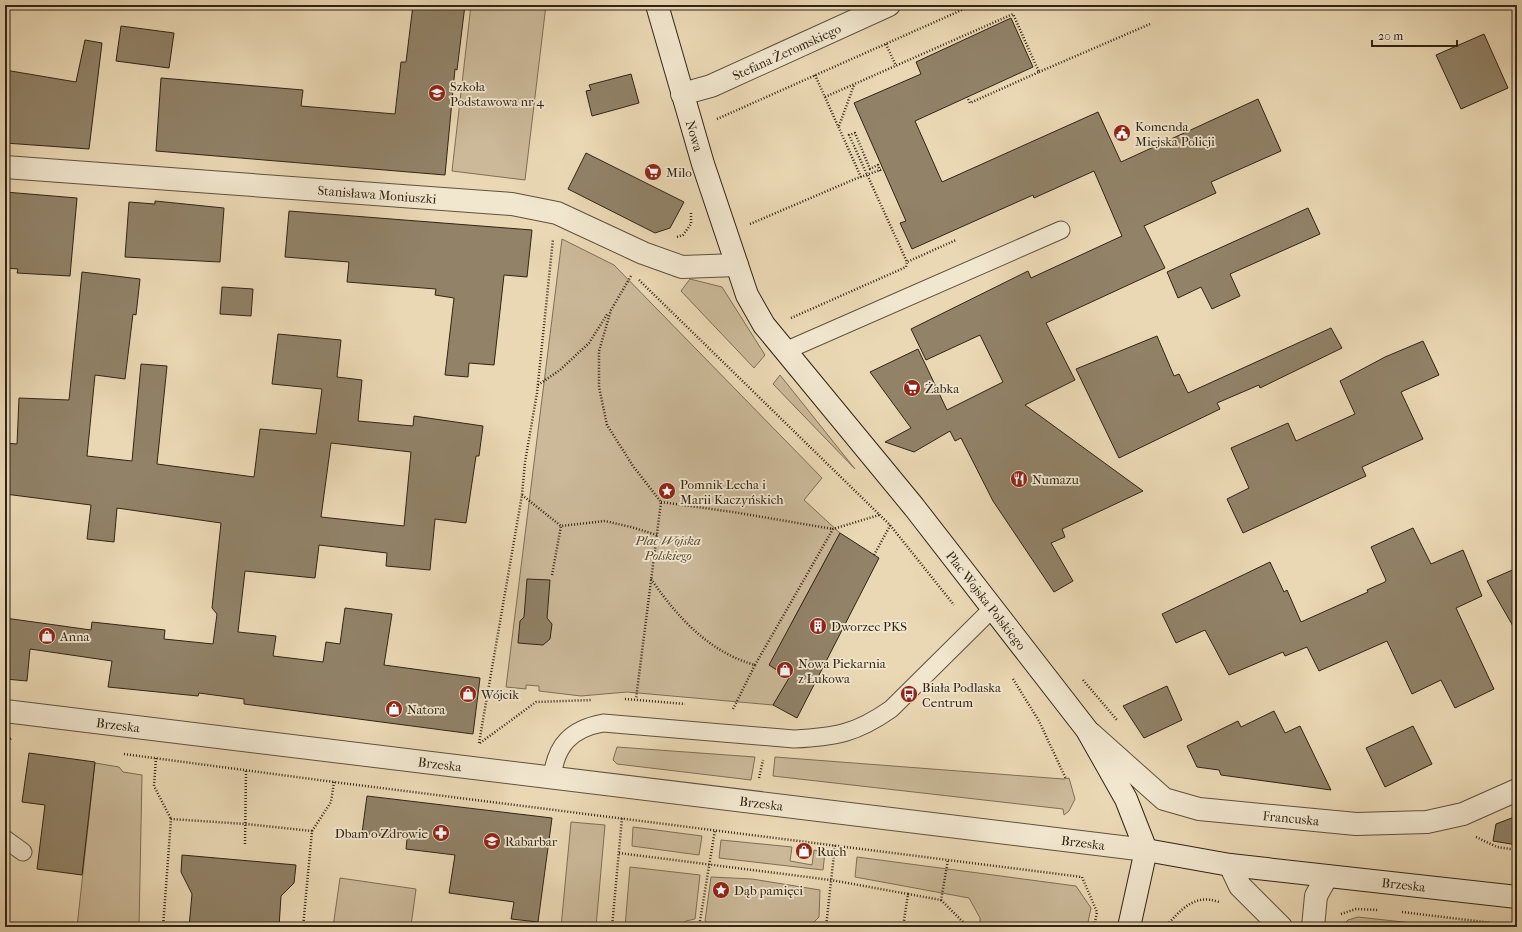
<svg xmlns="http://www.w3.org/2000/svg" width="1522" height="932" viewBox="0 0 1522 932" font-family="'IM FELL French Canon',serif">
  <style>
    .green { fill: #cbb999; stroke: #7e6e57 }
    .building { fill: #918268; stroke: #312415; fill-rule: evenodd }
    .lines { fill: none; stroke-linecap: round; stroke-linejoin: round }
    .lane-casing { stroke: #5f513d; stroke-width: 19 }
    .street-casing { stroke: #5f513d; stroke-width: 24 }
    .secondary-casing { stroke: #312415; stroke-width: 24 }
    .path { stroke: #312415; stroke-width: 2.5; stroke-dasharray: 1 2; stroke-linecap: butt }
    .lane { stroke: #f1e6ce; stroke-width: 17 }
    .street { stroke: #f1e6ce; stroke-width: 22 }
    .secondary { stroke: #f1e6ce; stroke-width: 22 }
    .labels { text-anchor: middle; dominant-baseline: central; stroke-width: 3.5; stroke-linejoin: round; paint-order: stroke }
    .street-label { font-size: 13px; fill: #312415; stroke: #f1e6ce }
    .poi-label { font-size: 13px; fill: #312415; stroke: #f1e6ce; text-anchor: start }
    .park-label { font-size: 13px; font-style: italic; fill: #584936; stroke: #f1e6ce }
  </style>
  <rect width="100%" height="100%" fill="#ead8b4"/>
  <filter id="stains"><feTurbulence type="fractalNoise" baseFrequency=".005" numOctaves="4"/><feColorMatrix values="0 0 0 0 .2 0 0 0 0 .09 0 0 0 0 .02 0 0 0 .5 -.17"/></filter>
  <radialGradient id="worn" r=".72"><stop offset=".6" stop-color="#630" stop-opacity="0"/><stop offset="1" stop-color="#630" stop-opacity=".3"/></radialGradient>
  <g class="green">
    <polygon points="471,5 546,5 525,180 452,171"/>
    <polygon points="562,239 614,265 822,478 804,500 840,533 791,624 793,627 800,661 773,705 627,692 581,696 539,691 539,686 526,685 526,689 506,687"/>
    <polygon points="690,279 722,287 765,355 754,368 681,291"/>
    <polygon points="780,375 855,469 773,384"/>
    <polygon points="617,747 755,757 751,780 617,764 613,760"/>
    <polygon points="775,757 1063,779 1069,778 1075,799 1069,811 1064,815 1063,809 773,776"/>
    <polygon points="95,763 119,767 123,772 142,775 139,927 77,927"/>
    <polygon points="571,822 605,825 596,927 561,927"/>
    <polygon points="633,827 702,836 699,855 632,846"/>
    <polygon points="721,840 792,847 790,861 812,865 814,850 825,852 823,870 719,858"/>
    <polygon points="857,857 1076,886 1091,908 1087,927 980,927 980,918 969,898 855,877"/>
    <polygon points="630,867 700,875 695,919 686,921 678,927 625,927"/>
    <polygon points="711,877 752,879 820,890 819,917 809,927 716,927 705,921"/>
    <polygon points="340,878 416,889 411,926 422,927 333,927"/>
    <polygon points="1358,917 1448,927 1341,927 1348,920"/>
  </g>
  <g class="building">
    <polygon points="413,5 465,5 457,70 455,69 445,175 156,151 161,78 303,90 301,106 395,114 401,62 406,62"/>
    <polygon points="1011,18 1033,67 915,121 942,182 1098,112 1121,162 1258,99 1281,151 1211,182 1216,193 1144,226 1165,268 1046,323 1075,380 1025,405 1143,491 1062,529 1065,537 1051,543 1073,581 1054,592 993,501 961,438 955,441 950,431 914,452 885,442 911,428 870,372 918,349 947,410 1003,382 980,335 926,360 911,329 1028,271 1031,278 1122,236 1094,171 1034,198 1033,195 912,249 900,223 906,221 854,103 921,74 916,62"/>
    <polygon points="121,26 174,33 169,68 116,61"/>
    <polygon points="1484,34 1508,88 1461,109 1436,55"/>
    <polygon points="85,40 102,43 89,149 5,143 5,70 76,82"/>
    <polygon points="631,74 639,103 592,116 586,91 591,90 589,85"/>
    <polygon points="586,153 684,202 670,228 655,233 568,189"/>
    <polygon points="5,192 77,198 70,276 17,273 18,269 5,268"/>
    <polygon points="155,201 224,208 220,262 125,257 129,202 155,204"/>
    <polygon points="1308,208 1320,234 1230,274 1240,296 1212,309 1201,287 1178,298 1167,272"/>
    <polygon points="289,211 532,230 527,277 504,275 494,365 469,363 468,377 445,375 454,298 435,295 436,289 347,282 349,262 285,257"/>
    <path d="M82,272l58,7 -4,36 -3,-1 -8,65 -30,-4 -8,81 45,5 9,-97 26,2 -10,98 97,13 6,-48 56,5 6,-45 -50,-5 6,-50 63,6 -4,37 25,3 -4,41 55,5 1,-10 69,10 -4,30h-3l-10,67 -31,-4 -5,51 -44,-4 1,-13 -68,-8 -4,33 -70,-7 -7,61 38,4 -3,20 50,6 3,-20 14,2 5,-36 47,6 -8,51 96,13 -7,56 -229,-30v-5l-45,-6 -1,3 -90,-9 4,-26 -82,-12 -3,32 -22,-2v-61l86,12 1,-8 73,8 -1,9 49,5 4,-30 -5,-6 9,-85 -104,-15 -3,34 -27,-3 4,-34 -86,-11v-51l12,1 2,-46 50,2zM331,443l80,9 -7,74 -83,-9z"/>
    <polygon points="222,287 253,289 251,316 220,314"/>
    <polygon points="1331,328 1342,348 1260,388 1259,385 1217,403 1220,409 1119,458 1076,369 1157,336 1174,376 1179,374 1188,393"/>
    <polygon points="1423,341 1439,375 1401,392 1423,439 1362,467 1366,476 1243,533 1227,499 1249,488 1231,448 1288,423 1296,441 1355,414 1340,381 1385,357"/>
    <polygon points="1413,528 1431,564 1463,550 1482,596 1456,608 1494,689 1455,708 1441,680 1412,694 1387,641 1319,671 1307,647 1285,656 1283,652 1229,675 1205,630 1176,643 1162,614 1270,562 1284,592 1287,590 1301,622 1368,592 1367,590 1385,582 1386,580 1371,547"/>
    <polygon points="840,533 879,558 797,718 773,705 789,678 769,665"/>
    <polygon points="1517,568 1517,633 1487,581"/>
    <polygon points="527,579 550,580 547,618 552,624 550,639 543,645 518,643 520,621 524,617"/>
    <polygon points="1167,686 1182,720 1144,738 1123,706"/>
    <polygon points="1274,711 1285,733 1300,726 1331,790 1221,775 1219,770 1197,767 1187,746 1238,721 1241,727"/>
    <polygon points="1413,726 1432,764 1385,787 1366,748"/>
    <polygon points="29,753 95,762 82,875 37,869 45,805 22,802"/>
    <polygon points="367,796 552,818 538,922 511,919 514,902 449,893 455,855 406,849 407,839 362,833"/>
    <polygon points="1517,816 1517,845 1493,841 1496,824"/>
    <polygon points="182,855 296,865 294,883 281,896 279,927 189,927 192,894 181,872"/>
  </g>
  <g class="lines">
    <g class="lane-casing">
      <g id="lane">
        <polyline points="785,351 1061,230"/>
        <path d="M552,777c4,-32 19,-48 51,-54l191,16c42,-2 63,-6 97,-30l102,-101"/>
        <polyline points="5,839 23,852"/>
      </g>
    </g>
    <g class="street-casing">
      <g id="street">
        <path id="s1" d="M682,94l29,-8 178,-81"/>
        <path id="s2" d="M5,167l507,37 45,9 86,40 39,14 55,-2"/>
        <path id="s3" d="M5,711l1141,139"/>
        <path id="s4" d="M1090,733l74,66 35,10 157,15 71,-2 36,-8 54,-24"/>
        <polyline points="1230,865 1240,886 1281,927"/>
        <polyline points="1313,927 1316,896 1327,876"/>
      </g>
    </g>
    <g class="secondary-casing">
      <g id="secondary">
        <path id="s5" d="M657,5l46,159 34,101 10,30 17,30 150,182 173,223 39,69 20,51"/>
        <path id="s6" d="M1146,850l84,15 287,32"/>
        <polyline points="1129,927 1146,850"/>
      </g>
    </g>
    <g class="path">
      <polyline points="886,44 896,66"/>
      <polyline points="1039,72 1150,24"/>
      <polyline points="815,75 861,177"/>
      <polyline points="825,97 1013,14 1039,72 970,103 967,97"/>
      <polyline points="717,119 973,5"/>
      <polyline points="839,126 854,85"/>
      <polyline points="880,171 878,165 870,169 855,133 849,135 907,262 956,240"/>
      <polyline points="750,224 855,179 883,169"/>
      <polyline points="677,237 683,235 691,224 691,213"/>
      <polyline points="631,276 611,310 599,351 599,387 607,425 633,466 661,502 636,699"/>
      <polyline points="639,280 890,525 954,605"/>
      <polyline points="791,318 906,267 907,262"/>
      <polyline points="538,385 560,370 589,343 608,313"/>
      <polyline points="522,495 561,526 605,521 631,527 657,535"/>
      <polyline points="661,502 733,512 833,529"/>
      <polyline points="874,555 891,524"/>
      <polyline points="552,575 561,526"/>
      <path d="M651,579c27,39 58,73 104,86l-22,44"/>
      <polyline points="755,665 833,529 879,515"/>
      <polyline points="1013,679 1039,721 1066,779"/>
      <polyline points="1083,680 1117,720"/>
      <polyline points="625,699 685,704"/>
      <polyline points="5,742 12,738"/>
      <polyline points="479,743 522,495 525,462 537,393 553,239"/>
      <polyline points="480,743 536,702 592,700"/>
      <polyline points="124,754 334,782 1082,877 1097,912 1094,927"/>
      <polyline points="156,758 154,786 171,819"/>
      <polyline points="759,778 763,760"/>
      <polyline points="312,831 331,802 334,782"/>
      <polyline points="1476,837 1497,847 1517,850"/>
      <polyline points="245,844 246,771"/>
      <polyline points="619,853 831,880 908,894 903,927"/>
      <polyline points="908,894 941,900 948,860"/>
      <polyline points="941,900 968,927"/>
      <polyline points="1402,912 1517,926"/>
      <polyline points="1341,914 1356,909 1379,910"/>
      <polyline points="1155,925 1165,927"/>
      <polyline points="163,927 171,819 246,824 312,831 303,927"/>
      <polyline points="612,927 622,818"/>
      <polyline points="690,927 700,927"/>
      <polyline points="699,927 715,830"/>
      <polyline points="826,927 835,845"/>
      <path d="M1165,927c16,-17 29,-34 54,-25"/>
    </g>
    <use href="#lane" class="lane"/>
    <use href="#street" class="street"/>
    <use href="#secondary" class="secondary"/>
  </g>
  <defs>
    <g id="school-disc" transform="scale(0.9)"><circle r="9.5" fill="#8f2418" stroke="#f1e6ce"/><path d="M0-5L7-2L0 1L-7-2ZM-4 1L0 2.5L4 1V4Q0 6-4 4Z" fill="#fff"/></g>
    <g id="civic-disc" transform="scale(0.9)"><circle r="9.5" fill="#8f2418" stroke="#f1e6ce"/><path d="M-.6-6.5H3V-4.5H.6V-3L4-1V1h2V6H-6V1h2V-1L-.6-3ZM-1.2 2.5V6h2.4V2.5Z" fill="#fff"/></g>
    <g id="supermarket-disc" transform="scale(0.9)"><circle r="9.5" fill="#8f2418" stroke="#f1e6ce"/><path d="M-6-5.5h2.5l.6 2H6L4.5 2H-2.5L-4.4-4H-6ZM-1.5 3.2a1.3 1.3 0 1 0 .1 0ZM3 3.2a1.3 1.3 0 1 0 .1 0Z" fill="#fff"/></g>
    <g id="restaurant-disc" transform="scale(0.9)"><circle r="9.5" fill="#8f2418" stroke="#f1e6ce"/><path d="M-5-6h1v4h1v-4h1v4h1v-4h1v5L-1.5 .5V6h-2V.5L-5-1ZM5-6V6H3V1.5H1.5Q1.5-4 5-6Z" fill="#fff"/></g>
    <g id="sight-disc" transform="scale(0.9)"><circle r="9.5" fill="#8f2418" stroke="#f1e6ce"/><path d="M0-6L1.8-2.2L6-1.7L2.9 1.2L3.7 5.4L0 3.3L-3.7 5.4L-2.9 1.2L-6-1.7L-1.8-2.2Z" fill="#fff"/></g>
    <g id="building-disc" transform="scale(0.9)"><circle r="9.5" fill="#8f2418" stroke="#f1e6ce"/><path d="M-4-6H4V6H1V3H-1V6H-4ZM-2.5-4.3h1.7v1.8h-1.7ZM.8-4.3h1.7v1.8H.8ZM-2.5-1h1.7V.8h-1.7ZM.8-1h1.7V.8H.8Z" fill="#fff"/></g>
    <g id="shop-disc" transform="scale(0.9)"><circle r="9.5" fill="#8f2418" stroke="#f1e6ce"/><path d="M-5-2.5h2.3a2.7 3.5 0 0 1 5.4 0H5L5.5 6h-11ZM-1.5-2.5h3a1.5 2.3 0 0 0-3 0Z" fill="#fff"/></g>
    <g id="bus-disc" transform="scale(0.9)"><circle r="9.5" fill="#8f2418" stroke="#f1e6ce"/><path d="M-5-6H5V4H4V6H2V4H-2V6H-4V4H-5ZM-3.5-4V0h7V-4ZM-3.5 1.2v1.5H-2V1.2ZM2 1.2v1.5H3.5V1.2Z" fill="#fff"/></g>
    <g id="pharmacy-disc" transform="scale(0.9)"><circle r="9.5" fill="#8f2418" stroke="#f1e6ce"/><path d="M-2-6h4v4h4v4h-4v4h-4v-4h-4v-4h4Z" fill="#fff"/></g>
  </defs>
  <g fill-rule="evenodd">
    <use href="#school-disc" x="437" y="93"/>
    <use href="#civic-disc" x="1122" y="133"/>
    <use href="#supermarket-disc" x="653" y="172"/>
    <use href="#supermarket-disc" x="912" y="388"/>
    <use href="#restaurant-disc" x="1019" y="479"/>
    <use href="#sight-disc" x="667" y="491"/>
    <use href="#building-disc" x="818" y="626"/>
    <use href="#shop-disc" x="47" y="636"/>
    <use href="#shop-disc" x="785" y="670"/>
    <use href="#shop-disc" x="468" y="694"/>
    <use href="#bus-disc" x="909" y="694"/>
    <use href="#shop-disc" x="394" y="709"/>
    <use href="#pharmacy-disc" x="441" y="833"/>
    <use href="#school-disc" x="492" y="841"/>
    <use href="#shop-disc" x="804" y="851"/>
    <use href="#sight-disc" x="721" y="890"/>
  </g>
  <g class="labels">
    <g class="street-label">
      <text stroke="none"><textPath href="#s1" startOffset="113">Stefana Żeromskiego</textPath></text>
      <text stroke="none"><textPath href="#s5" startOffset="136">Nowa</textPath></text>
      <text stroke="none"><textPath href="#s2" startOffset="373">Stanisława Moniuszki</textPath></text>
      <text stroke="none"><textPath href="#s5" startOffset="692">Plac Wojska Polskiego</textPath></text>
      <text stroke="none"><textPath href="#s3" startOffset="114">Brzeska</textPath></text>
      <text stroke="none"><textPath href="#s3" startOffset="438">Brzeska</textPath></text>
      <text stroke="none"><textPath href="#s3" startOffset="762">Brzeska</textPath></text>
      <text stroke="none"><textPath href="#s4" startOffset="228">Francuska</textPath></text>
      <text stroke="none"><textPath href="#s3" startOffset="1086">Brzeska</textPath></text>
      <text stroke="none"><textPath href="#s6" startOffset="260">Brzeska</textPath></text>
    </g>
    <g class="poi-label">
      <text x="450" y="86">Szkoła<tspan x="450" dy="15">Podstawowa nr 4</tspan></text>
      <text x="1135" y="126">Komenda<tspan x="1135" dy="15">Miejska Policji</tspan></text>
      <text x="666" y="172">Milo</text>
      <text x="925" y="388">Żabka</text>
      <text x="1032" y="479">Numazu</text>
      <text x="680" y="484">Pomnik Lecha i<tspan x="680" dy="15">Marii Kaczyńskich</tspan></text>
      <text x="831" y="626">Dworzec PKS</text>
      <text x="60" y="636">Anna</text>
      <text x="798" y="663">Nowa Piekarnia<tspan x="798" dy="15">z Łukowa</tspan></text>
      <text x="922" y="687">Biała Podlaska<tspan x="922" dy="15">Centrum</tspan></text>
      <text x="481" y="694">Wójcik</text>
      <text x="407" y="709">Natora</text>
      <text x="428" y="833" text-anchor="end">Dbam o Zdrowie</text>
      <text x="505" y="841">Rabarbar</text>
      <text x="817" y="851">Ruch</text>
      <text x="734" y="890">Dąb pamięci</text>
    </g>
    <g class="park-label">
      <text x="668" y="540">Plac Wojska<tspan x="668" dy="15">Polskiego</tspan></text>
    </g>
  </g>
  <rect width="1522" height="932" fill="none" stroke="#ead8b4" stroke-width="20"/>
  <rect x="6" y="6" width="1510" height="920" fill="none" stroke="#312415" stroke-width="2"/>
  <rect x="10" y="10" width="1502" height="912" fill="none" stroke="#312415"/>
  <path d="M1372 40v6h85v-6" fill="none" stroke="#312415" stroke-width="2"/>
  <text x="1378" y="40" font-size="12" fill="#312415" stroke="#f1e6ce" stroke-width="3" paint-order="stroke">20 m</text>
  <rect width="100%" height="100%" filter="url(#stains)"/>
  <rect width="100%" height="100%" fill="url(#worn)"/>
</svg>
